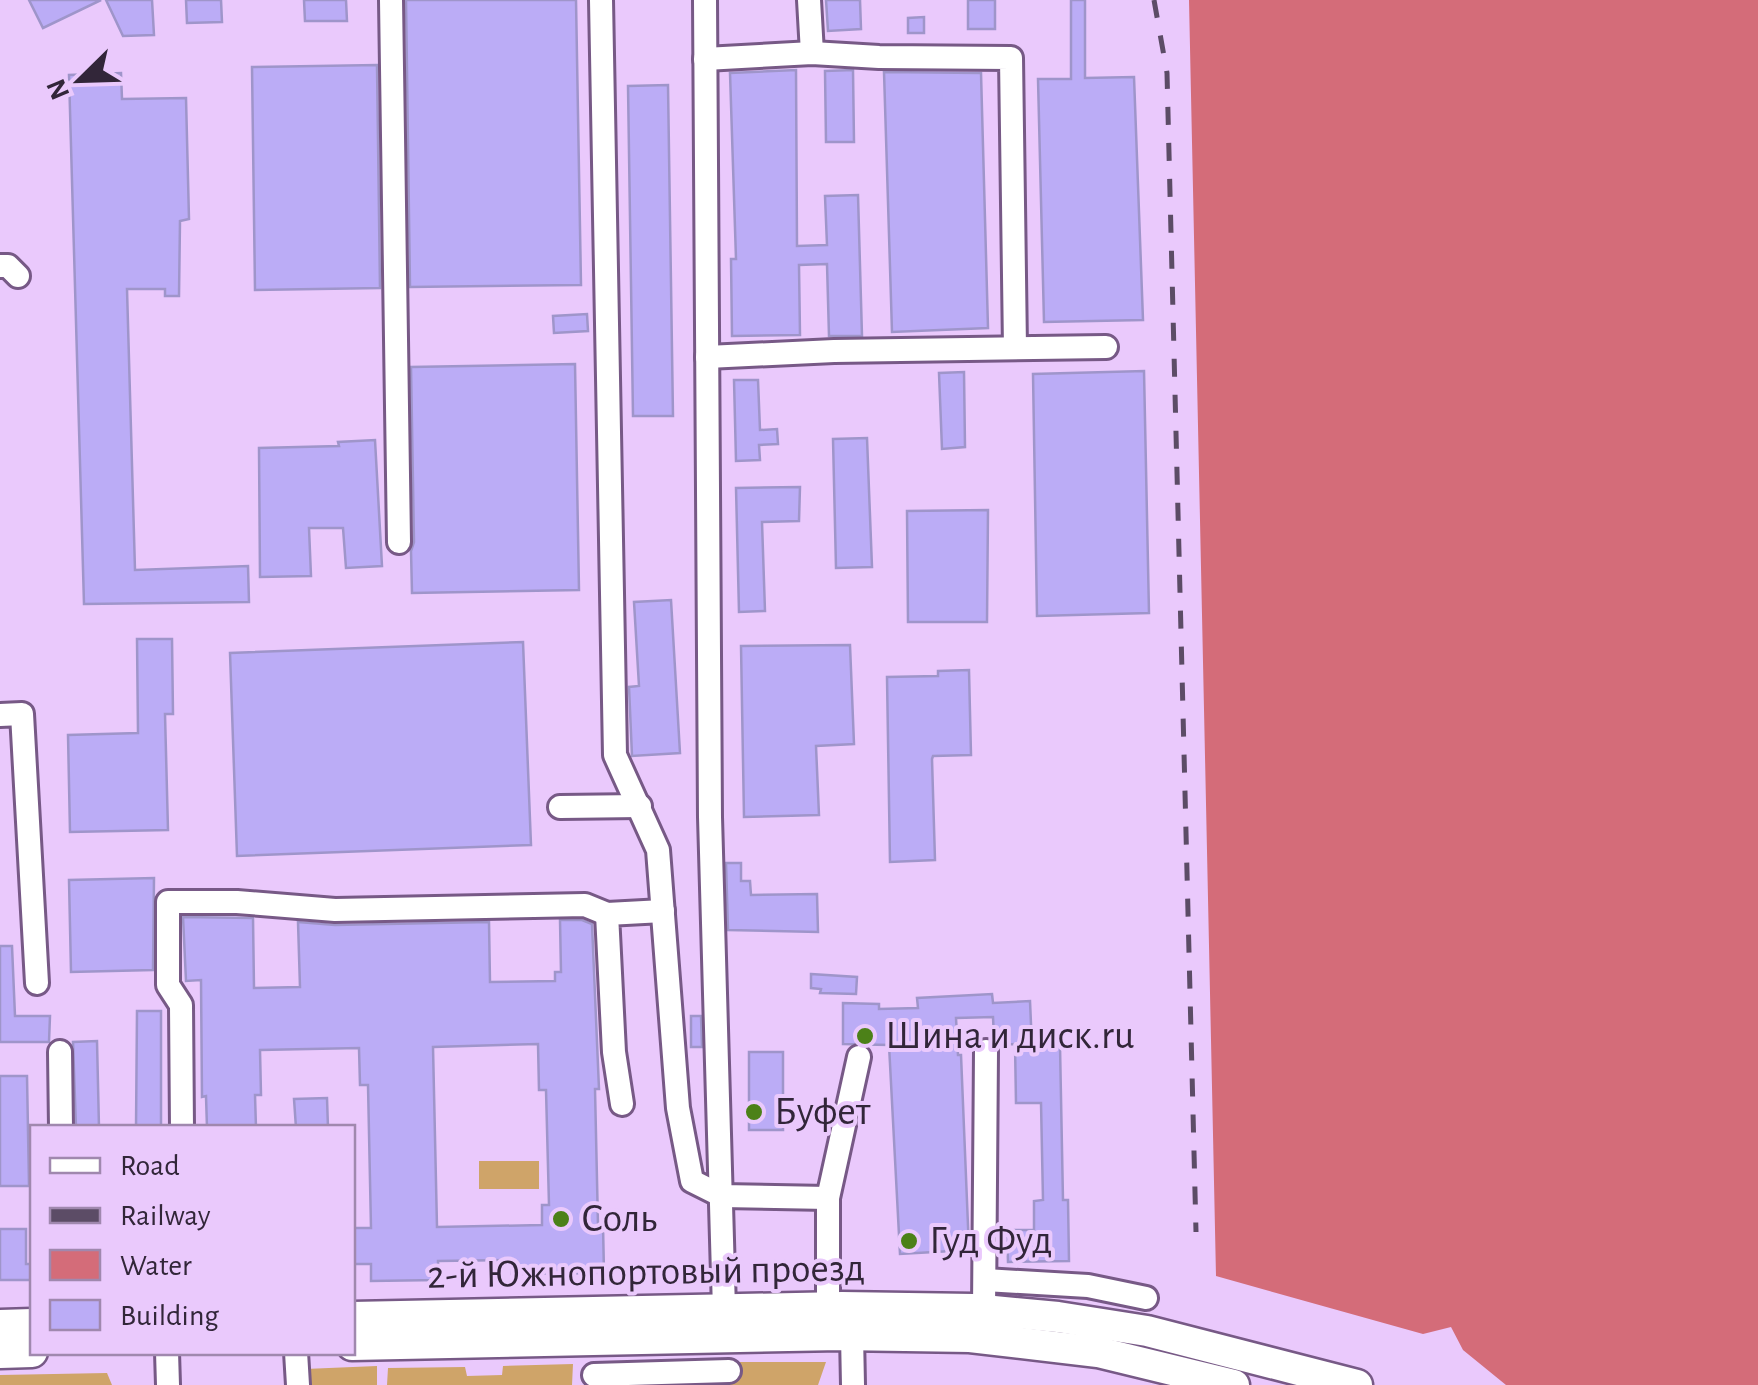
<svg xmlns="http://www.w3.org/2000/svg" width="1758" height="1385" viewBox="0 0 1758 1385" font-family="'Alegreya Sans',sans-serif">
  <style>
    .green { fill: #cfa469 }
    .water { fill: #d46c79 }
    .building { fill: #bbacf6; stroke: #9f95ca; stroke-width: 2.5; fill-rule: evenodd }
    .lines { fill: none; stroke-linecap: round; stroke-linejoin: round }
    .minor-casing { stroke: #775986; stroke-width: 28 }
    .major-casing { stroke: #775986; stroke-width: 35 }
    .minor { stroke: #fff; stroke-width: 22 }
    .major { stroke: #fff; stroke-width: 30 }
    .rail { stroke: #5c4c66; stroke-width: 5; stroke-dasharray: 18 18; stroke-linecap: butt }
    .poi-dot { fill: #4c8118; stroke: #eac9fc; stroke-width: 4 }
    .labels { text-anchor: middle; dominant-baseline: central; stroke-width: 8; stroke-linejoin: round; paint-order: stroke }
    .poi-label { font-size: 40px; fill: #322639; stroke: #eac9fc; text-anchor: start }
    .street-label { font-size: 40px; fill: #322639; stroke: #eac9fc }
  </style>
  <rect width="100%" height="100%" fill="#eac9fc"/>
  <g class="green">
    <rect x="479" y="1161" width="60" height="28"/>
    <polygon points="733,1362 826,1362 818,1385 722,1385 722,1377"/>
    <polygon points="573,1364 572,1385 387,1385 388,1368 465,1367 467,1376 502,1375 503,1366"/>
    <polygon points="377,1366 377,1385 305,1385 305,1369"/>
    <polygon points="107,1373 112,1385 0,1385 0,1375"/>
  </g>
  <polygon class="water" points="1189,0 1758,0 1758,1385 1506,1385 1463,1350 1451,1327 1423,1334 1216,1276"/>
  <g class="building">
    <polygon points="29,0 101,0 43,28"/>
    <polygon points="106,0 152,0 154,35 123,36"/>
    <polygon points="186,0 221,0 222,22 187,23"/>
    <polygon points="304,0 346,0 347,21 305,21"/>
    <polygon points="406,0 576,0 581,285 410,287"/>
    <polygon points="826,0 860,0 861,29 828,31"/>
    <rect x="968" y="0" width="27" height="29"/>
    <polygon points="1071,0 1085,0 1085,78 1134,77 1143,320 1044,322 1038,79 1071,79"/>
    <polygon points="924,17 924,33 908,33 908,18"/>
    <polygon points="377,65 380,288 255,290 252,67"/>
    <polygon points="796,70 797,246 827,245 825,196 858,195 862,336 829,336 827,264 799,265 800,335 732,336 731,259 736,259 730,73"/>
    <polygon points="853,70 854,142 826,142 825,71"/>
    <polygon points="884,72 981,73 988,328 892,332"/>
    <polygon points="121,73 122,99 186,98 189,219 180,221 179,296 165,296 165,289 127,289 135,570 248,566 249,602 84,604 69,75"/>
    <polygon points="668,85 673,416 633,416 628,86"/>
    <polygon points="587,314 588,331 554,333 553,316"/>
    <polygon points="575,364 579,590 412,593 411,551 414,542 411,367"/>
    <polygon points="1144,371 1149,613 1037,616 1033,374"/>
    <polygon points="964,372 965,447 942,449 939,373"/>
    <polygon points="734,380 758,380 760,430 777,429 778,444 759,445 760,460 736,461"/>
    <polygon points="867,438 872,567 836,568 833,439"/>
    <polygon points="375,440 382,566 346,568 343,528 309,528 311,576 260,577 259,448 339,446 338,442"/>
    <polygon points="800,487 799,521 762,522 765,611 739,612 736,488"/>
    <polygon points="988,510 987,622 908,622 907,511"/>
    <polygon points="671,600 680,753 632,756 629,687 639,686 634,602"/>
    <polygon points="137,639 172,639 173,714 165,714 168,830 70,832 68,735 138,733"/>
    <polygon points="523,642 531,845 237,856 230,653"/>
    <polygon points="850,645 854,744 816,746 819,815 744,817 741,646"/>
    <polygon points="969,670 971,755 933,756 932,759 935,860 890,862 887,677 938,676 938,671"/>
    <polygon points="726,863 741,863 741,881 750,881 751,895 817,894 818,932 728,930"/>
    <polygon points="154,878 153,970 71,972 69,880"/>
    <path d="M183,917l70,1 1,70 46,-1 -2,-65 37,3 154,-3 1,60 65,-1v-9h6l-1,-52h22l10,4 7,165h-4l3,136h5l1,48 -92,1v-14l-74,1v19l-67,1v-17h-19v-36h19l-3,-143h-8l-1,-37 -99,2 1,45h-6l1,33h-49l-1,-32 -4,1 -1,-117 -15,1zM538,1044l1,46h7l3,115h-7v20l-105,2 -4,-180z"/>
    <polygon points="0,946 12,946 15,1016 50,1016 49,1042 0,1042"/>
    <polygon points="811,974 857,977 856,994 820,993 821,989 811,988"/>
    <polygon points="992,994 993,1003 1030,1001 1032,1047 1060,1046 1063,1200 1068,1200 1069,1261 1008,1262 1007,1230 1034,1230 1034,1201 1043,1200 1041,1103 1016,1103 1015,1044 999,1045 994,1038 993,1017 956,1018 958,1055 961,1055 969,1250 900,1254 889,1045 843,1044 843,1003 879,1004 879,1009 918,1008 917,998"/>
    <polygon points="137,1011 161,1011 161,1128 136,1128"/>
    <polygon points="691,1016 701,1016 702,1047 691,1047"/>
    <polygon points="97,1041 99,1128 76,1128 73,1042"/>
    <rect x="749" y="1052" width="34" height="78"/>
    <polygon points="0,1076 27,1076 29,1186 0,1186"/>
    <polygon points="327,1098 328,1128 296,1128 294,1099"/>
    <polygon points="0,1229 26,1229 26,1264 32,1264 32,1280 0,1280"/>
  </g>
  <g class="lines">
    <g class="minor-casing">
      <g id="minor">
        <polyline points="391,0 399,542"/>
        <polyline points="601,0 615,755 658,850 678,1108 692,1181 722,1196 828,1198"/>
        <polyline points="705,0 710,817 724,1310"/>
        <polyline points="809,0 812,53"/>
        <polyline points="705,59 812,53 879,57 1011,58 1015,348"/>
        <polyline points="0,266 8,266 18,276"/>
        <polyline points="707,357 834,351 1106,347"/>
        <polyline points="0,715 22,714 37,983"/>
        <polyline points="560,807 640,806"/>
        <polyline points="60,1052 61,1128"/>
        <polyline points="622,1104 614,1052 607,914 663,911"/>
        <polyline points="182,1128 181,1005 168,985 168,902 237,902 335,910 585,905 607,914"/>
        <polyline points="985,1280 1088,1286 1146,1298"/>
        <polyline points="828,1308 828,1198 859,1057"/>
        <polyline points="984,1310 986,1051"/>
        <polyline points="852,1335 853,1385"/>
        <polyline points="167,1352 168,1385"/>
        <polyline points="296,1352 298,1385"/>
        <polyline points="594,1375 729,1371"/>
      </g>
    </g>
    <g class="major-casing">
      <g id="major">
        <polyline points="352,1317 842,1307 973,1309 1058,1317 1147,1331 1357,1385"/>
        <polyline points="0,1325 32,1324"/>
        <polyline points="352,1345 840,1335 970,1337 1098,1352 1234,1385"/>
        <polyline points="0,1353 32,1352"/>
      </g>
    </g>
    <use href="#minor" class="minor"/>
    <use href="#major" class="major"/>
    <polyline class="rail" points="1154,0 1167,73 1196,1232"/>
  </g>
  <g class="poi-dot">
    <circle cx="865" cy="1036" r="10"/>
    <circle cx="754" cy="1112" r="10"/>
    <circle cx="561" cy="1219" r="10"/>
    <circle cx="909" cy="1241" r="10"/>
  </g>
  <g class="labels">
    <g class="poi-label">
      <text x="885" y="1036">Шина и диск.ru</text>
      <text x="774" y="1112">Буфет</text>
      <text x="581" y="1219">Соль</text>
      <text x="929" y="1241">Гуд Фуд</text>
    </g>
    <g class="street-label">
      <text transform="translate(646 1272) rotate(-1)">2-й Южнопортовый проезд</text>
    </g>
  </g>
  <rect x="30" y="1125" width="325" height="230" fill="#eac9fc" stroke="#a088ae" stroke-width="2.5"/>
  <rect x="50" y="1158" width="50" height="15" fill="#ffffff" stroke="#a088ae" stroke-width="2.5"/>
  <text x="120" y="1175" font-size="30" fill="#322639">Road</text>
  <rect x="50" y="1208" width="50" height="15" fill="#5c4c66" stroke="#a088ae" stroke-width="2.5"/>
  <text x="120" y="1225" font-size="30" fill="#322639">Railway</text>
  <rect x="50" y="1250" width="50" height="30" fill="#d46c79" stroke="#a088ae" stroke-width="2.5"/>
  <text x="120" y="1275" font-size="30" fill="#322639">Water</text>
  <rect x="50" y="1300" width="50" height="30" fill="#bbacf6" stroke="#a088ae" stroke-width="2.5"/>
  <text x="120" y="1325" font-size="30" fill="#322639">Building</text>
  <g transform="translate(80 80) rotate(247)" stroke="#eac9fc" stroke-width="8" paint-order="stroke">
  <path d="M0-8L18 38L0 25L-18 38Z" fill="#322639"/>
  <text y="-15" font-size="28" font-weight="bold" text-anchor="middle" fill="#322639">N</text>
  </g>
</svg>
